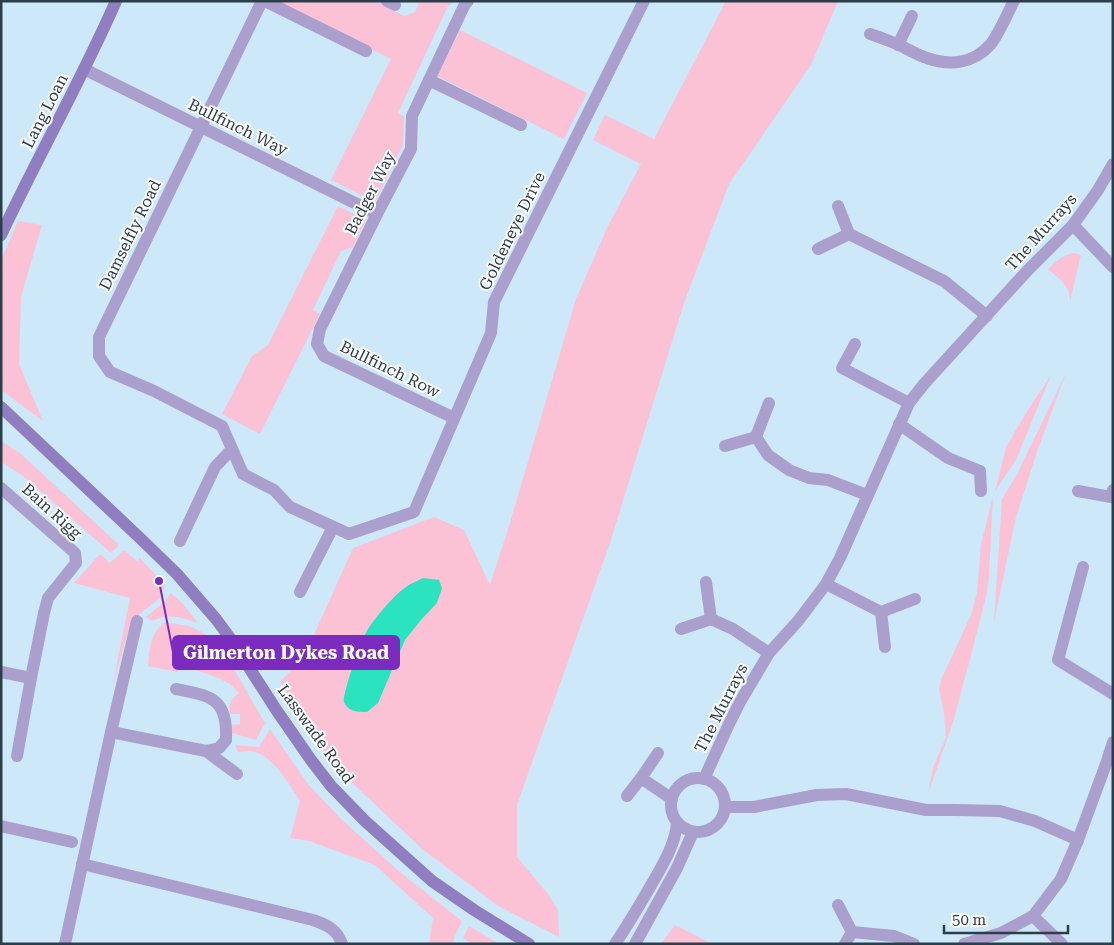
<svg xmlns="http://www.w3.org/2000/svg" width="1114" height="945" viewBox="0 0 1114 945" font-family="'Roboto Serif',serif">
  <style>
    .green { fill: #fbc2d6; fill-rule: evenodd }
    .water { fill: #2ce3c0 }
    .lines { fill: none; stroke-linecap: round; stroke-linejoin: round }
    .street { stroke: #aba0cd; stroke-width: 12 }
    .secondary { stroke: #907ec1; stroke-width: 12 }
    .labels { text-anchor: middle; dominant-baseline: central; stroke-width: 4; stroke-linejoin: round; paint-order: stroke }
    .street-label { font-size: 16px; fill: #2b3e4a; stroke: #fff }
    .leader { fill: none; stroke: #7b2cbf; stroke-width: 2 }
    .callout-dot { fill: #7b2cbf; stroke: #fff; stroke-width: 2 }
    .callout { fill: #7b2cbf; stroke: #7b2cbf; stroke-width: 2 }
    .callout-label { font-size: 18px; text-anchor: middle; font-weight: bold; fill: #fff }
  </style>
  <rect width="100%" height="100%" fill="#cce8f9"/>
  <g class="green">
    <polygon points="275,1 375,1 404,16 415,12 420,1 455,1 448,6 398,113 404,117 403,145 375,202 331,180 391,59"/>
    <path d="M726,1h112l-27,64 -82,119 -45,119 -74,240 -93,262v52l31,37 10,16 1,27 -61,-31 -76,-57 -77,-73 -21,-23 -44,-71 24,-25 49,-109 81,-31 30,13 26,55 19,-59 67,-227 31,-71 34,-64 -48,-24 12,-25 49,24zM437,603l-16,17 -16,20 -27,63 -32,-16z"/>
    <polygon points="460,30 587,93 564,139 437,76"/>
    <polygon points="338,206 366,220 353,247 341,251 313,310 320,314 260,434 222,414 252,356 268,345"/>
    <polygon points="18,221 42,225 21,297 19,364 43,421 1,390 1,260"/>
    <path d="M1074,253l7,2 -11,46c1,-15 -12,-23 -22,-32 8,-8 15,-14 26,-16z"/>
    <polygon points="1066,373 1037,452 1016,517 994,622 1002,499 1017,474"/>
    <polygon points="1051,375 1016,460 995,491 1006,447 1026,413"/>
    <polygon points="1,441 20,453 119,545 111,553 22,475 1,462"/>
    <polygon points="993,496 989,574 987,593 970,659 953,722 928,794 933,768 946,737 944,713 939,689 941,680 971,615 977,593 981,545"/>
    <polygon points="124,550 138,562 139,557 165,585 160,598 131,621 112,688 130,598 74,583 100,554 110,563"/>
    <path d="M171,593l11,10 16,20c-19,-6 -28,-10 -46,-2l-6,-4 18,-15z"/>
    <path d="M165,622l24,4 13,6 13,10 20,29 30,52 -9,17 -24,-7 -1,-8 9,-1v-10h-10c-1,-11 0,-14 9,-21l-9,-9 -12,-6 -39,-14 -2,8 -29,-6c2,-18 2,-33 17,-44z"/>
    <path d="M270,729l38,55 33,35 60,54 61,48 -8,17 -1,6h-24l4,-26 -58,-53 -66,-24 -19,-3 10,-37c-12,-18 -27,-47 -50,-50 -4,0 -8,1 -12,1l-3,-7 24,2z"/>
    <polygon points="675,925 712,944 661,944"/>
    <polygon points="469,926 499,944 472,944 463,938"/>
  </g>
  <path class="water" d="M423,578l16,2 3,8 -5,15 -16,17 -16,20 -27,63 -11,9c-9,0 -19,0 -23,-10 -2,-8 18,-64 24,-73 8,-12 26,-34 38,-42 5,-4 12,-6 17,-9z"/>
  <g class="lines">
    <g class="street">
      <polyline points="262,1 99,337 99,356 110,372 154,391 222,426 243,474 274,490 290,507 349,534 414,512 491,333 494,302 644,1"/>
      <polyline points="265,1 366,51"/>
      <polyline points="387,1 395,5"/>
      <path d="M870,34c10,3 19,7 29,11 9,4 18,10 28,13 22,8 46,6 63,-13 9,-11 17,-31 24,-44"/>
      <polyline points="898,45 912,16"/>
      <polyline points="84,69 377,214"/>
      <polyline points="429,80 521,125"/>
      <polyline points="838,206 849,234 944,281 987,316"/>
      <polyline points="1073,225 1113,267"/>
      <polyline points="818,249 849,234"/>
      <polyline points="855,344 842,368 909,403"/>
      <polyline points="769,403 756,437 768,455 789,470 809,478 828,480 867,495"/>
      <polyline points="454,418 324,356 317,344 320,329 377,214 411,149 412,116 465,4 468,1"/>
      <polyline points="899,424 948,458 980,471 981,491"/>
      <polyline points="725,446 756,437"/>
      <polyline points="1,488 75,553 76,563 48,598 44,613 31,678 1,672"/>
      <polyline points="1078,491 1111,497 1113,490"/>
      <polyline points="180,541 215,467 232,449"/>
      <polyline points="1083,567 1058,660 1113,694"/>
      <polyline points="706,582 711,619 733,629 769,653"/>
      <polyline points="826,584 881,612 885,647"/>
      <polyline points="300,592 333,527"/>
      <polyline points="881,612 915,599"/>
      <polyline points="681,629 711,619"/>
      <path d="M111,732l95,19 13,-3 7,-8c2,-42 -15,-44 -50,-51"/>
      <polyline points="206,751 237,774"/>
      <polyline points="658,753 641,778 672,799"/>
      <polyline points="17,756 31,678"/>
      <circle cx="698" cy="805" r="27"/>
      <polyline points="704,779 728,726 740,702 769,653 798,621 826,584 840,558 909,403 924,384 1028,270 1073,225 1098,190 1113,164"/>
      <polyline points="627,796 641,778"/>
      <polyline points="725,807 754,807 817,795 846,794 926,810 956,810 1000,811 1035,821 1078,840 1106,764 1113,742"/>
      <polyline points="1,826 72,842"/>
      <path d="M82,864l231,56c14,5 24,9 29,24"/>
      <polyline points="838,905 852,932"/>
      <polyline points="1033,916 1062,944"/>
      <polyline points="65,944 111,732 137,621"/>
      <path d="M615,944c13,-19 24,-38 35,-57 11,-19 26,-43 27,-65"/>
      <polyline points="635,944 677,868 693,832"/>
      <polyline points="845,944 852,932 894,936 914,944"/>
      <polyline points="964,944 1001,933 1033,916 1061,879 1078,840"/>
    </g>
    <g class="secondary">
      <path d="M1,235c37,-79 80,-154 115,-234"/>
      <polyline points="1,407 142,540 177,574 196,596 216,619 230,638 277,711 311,760 331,786 365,821 432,881 474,910 529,944"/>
    </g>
  </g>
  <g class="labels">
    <g class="street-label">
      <text transform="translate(45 111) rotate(-63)">Lang Loan</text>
      <text transform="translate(238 127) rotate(26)">Bullfinch Way</text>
      <text transform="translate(370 193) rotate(-63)">Badger Way</text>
      <text transform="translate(512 231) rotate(-64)">Goldeneye Drive</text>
      <text transform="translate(1041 232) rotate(-48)">The Murrays</text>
      <text transform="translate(130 235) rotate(-64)">Damselfly Road</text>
      <text transform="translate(390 369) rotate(26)">Bullfinch Row</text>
      <text transform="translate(52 511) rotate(42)">Bain Rigg</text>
      <text transform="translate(721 708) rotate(-63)">The Murrays</text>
      <text transform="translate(316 734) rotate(54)">Lasswade Road</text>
    </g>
  </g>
  <path class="leader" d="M159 581L173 652"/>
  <circle class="callout-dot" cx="159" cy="581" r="5"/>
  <rect class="callout" x="173" y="636" width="226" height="33" rx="5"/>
  <g class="callout-label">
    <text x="286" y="659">Gilmerton Dykes Road</text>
  </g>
  <rect width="1114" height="945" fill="none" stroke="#2b3e4a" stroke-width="5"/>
  <path d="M944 925v8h124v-8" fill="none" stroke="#2b3e4a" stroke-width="2.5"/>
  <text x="952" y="925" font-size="15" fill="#2b3e4a" stroke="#ffffff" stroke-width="4" paint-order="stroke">50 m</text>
</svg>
